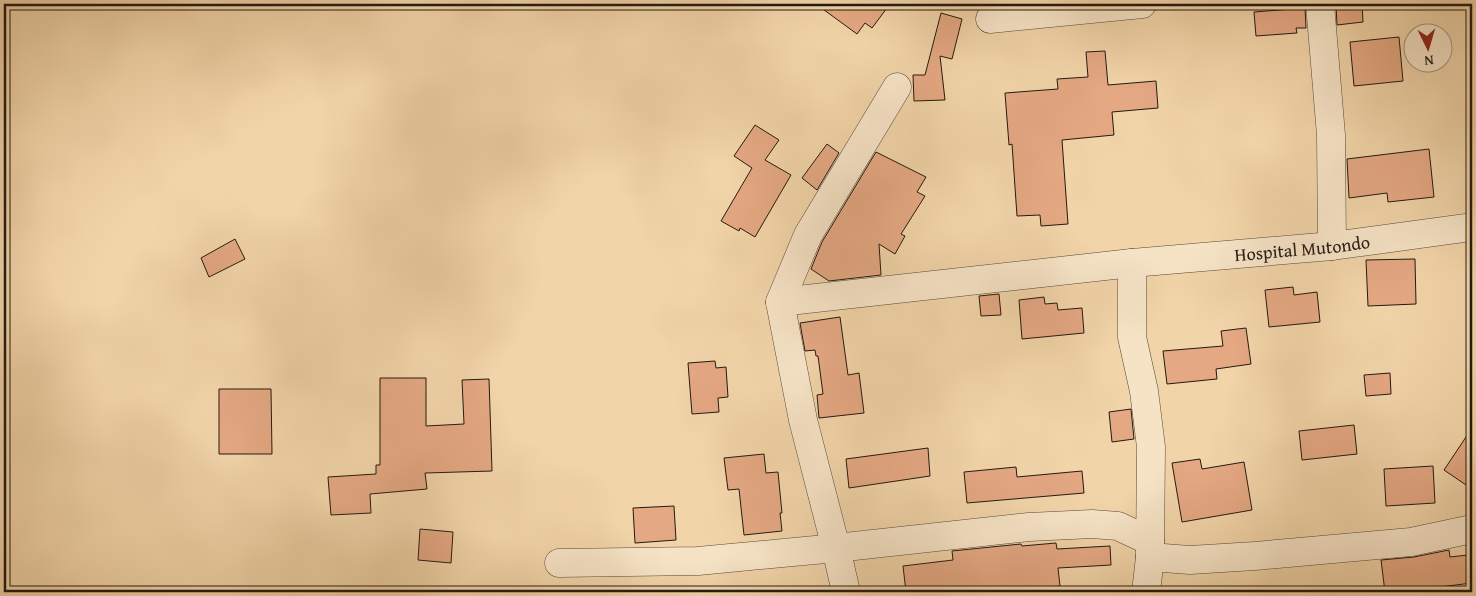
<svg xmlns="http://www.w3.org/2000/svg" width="1476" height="596" viewBox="0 0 1476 596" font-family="'Gentium Book Plus',serif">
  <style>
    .building { fill: #e4a883; stroke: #241912 }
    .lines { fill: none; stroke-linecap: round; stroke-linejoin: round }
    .minor-casing { stroke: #574838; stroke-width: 29 }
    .minor { stroke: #f6e3c6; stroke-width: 28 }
    .labels { text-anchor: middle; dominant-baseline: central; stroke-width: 4; stroke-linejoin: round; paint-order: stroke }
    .street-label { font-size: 18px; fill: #241912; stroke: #f6e3c6 }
  </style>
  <rect width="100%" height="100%" fill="#f1d4a8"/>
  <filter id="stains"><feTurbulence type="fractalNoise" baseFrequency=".004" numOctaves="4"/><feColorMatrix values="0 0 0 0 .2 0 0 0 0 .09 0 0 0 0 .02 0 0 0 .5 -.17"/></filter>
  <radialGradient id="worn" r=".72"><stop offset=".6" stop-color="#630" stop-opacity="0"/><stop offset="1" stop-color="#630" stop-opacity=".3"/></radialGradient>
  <g class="building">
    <polygon points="816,4 890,4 872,28 865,23 857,34"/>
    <polygon points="1350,4 1362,4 1363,22 1337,25 1336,5"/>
    <polygon points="1305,8 1306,28 1296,28 1297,33 1256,36 1254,12"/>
    <polygon points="941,13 962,19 952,59 940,56 945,100 914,101 913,75 925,75"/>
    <polygon points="1399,37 1403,81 1354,86 1350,42"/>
    <polygon points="1105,51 1108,85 1156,81 1158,108 1112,112 1114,135 1062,140 1068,224 1041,226 1040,215 1017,216 1012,144 1009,145 1005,93 1058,89 1057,79 1088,77 1086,52"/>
    <polygon points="755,125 779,140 765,160 791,175 755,237 740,228 739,231 721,221 752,168 734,156"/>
    <polygon points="827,144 839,153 817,190 802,178"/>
    <polygon points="1429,149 1434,197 1388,202 1387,193 1349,198 1347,159"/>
    <polygon points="876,152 926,177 917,192 925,196 901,234 905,236 895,254 879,244 881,275 829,281 811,269 822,242"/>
    <polygon points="235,239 245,259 209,277 201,258"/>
    <polygon points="1415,259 1416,304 1368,306 1366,260"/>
    <polygon points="1293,287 1294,295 1317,292 1320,322 1269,327 1265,290"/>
    <polygon points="999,294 1001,315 981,316 979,296"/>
    <polygon points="1044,297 1045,304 1057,303 1058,310 1082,308 1084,333 1022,339 1019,300"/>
    <polygon points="840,317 848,375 859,373 864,413 819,418 817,395 823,394 818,356 816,356 815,350 805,351 800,323"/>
    <polygon points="1246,328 1251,364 1216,369 1217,379 1167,384 1163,351 1223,346 1221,331"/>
    <polygon points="715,361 716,368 726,367 728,397 718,398 719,412 692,414 688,363"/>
    <polygon points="1390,373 1391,394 1366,396 1364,375"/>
    <polygon points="380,378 426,378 426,426 464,424 462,380 489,379 492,471 425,473 427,489 370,494 371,513 331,515 328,477 376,474 376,465 380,465"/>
    <polygon points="219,389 271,389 272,454 219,454"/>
    <polygon points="1131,409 1134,439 1112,442 1109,412"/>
    <polygon points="1354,425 1357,454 1302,460 1299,431"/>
    <polygon points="1472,428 1472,489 1444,470"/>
    <polygon points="928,448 930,476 849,488 846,459"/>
    <polygon points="764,454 766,473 778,472 782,513 780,513 782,531 744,535 739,489 728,490 724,458"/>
    <polygon points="1200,459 1202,469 1244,462 1252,510 1182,522 1172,463"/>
    <polygon points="1433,466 1435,503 1386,506 1384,469"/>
    <polygon points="1016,467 1017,477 1082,471 1084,493 967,503 964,472"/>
    <polygon points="674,506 676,540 635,543 633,508"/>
    <polygon points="420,529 453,532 451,563 418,560"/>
    <polygon points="1056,543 1057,549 1110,546 1111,565 1058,568 1060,586 1026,590 1026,592 906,592 903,566 953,560 952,551 1021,544 1022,546"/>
    <polygon points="1449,550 1450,557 1468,555 1472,583 1415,590 1416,592 1385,592 1381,560 1414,557"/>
  </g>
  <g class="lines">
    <g class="minor-casing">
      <g id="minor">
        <polyline points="1320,4 1331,135 1332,246"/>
        <polyline points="990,19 1142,4"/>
        <polyline points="897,87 808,235 780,302 803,420 836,548 1029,527 1092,524 1118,526 1150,541"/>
        <polyline points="1132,263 1132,337 1144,391 1151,447 1150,557 1146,592"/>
        <path id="s1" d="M780,302l352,-39 200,-17 140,-19"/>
        <polyline points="1150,557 1190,560 1255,556 1411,542 1472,529"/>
        <polyline points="559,563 698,561 836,548 846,592"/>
      </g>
    </g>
    <use href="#minor" class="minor"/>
  </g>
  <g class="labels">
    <g class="street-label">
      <text stroke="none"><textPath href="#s1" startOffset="525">Hospital Mutondo</textPath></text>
    </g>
  </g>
  <rect width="1476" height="596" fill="none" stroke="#f1d4a8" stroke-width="20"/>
  <rect x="5" y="5" width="1466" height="586" fill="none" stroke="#241912" stroke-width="2.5"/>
  <rect x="10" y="10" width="1456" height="576" fill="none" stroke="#241912"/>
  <g transform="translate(1428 48) rotate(175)"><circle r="24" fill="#f6e3c6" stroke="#a2927e"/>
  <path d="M0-4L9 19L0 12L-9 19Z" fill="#8f2418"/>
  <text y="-8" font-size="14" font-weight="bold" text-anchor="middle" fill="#241912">N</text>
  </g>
  <rect width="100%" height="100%" filter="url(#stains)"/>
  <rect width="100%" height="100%" fill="url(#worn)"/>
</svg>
